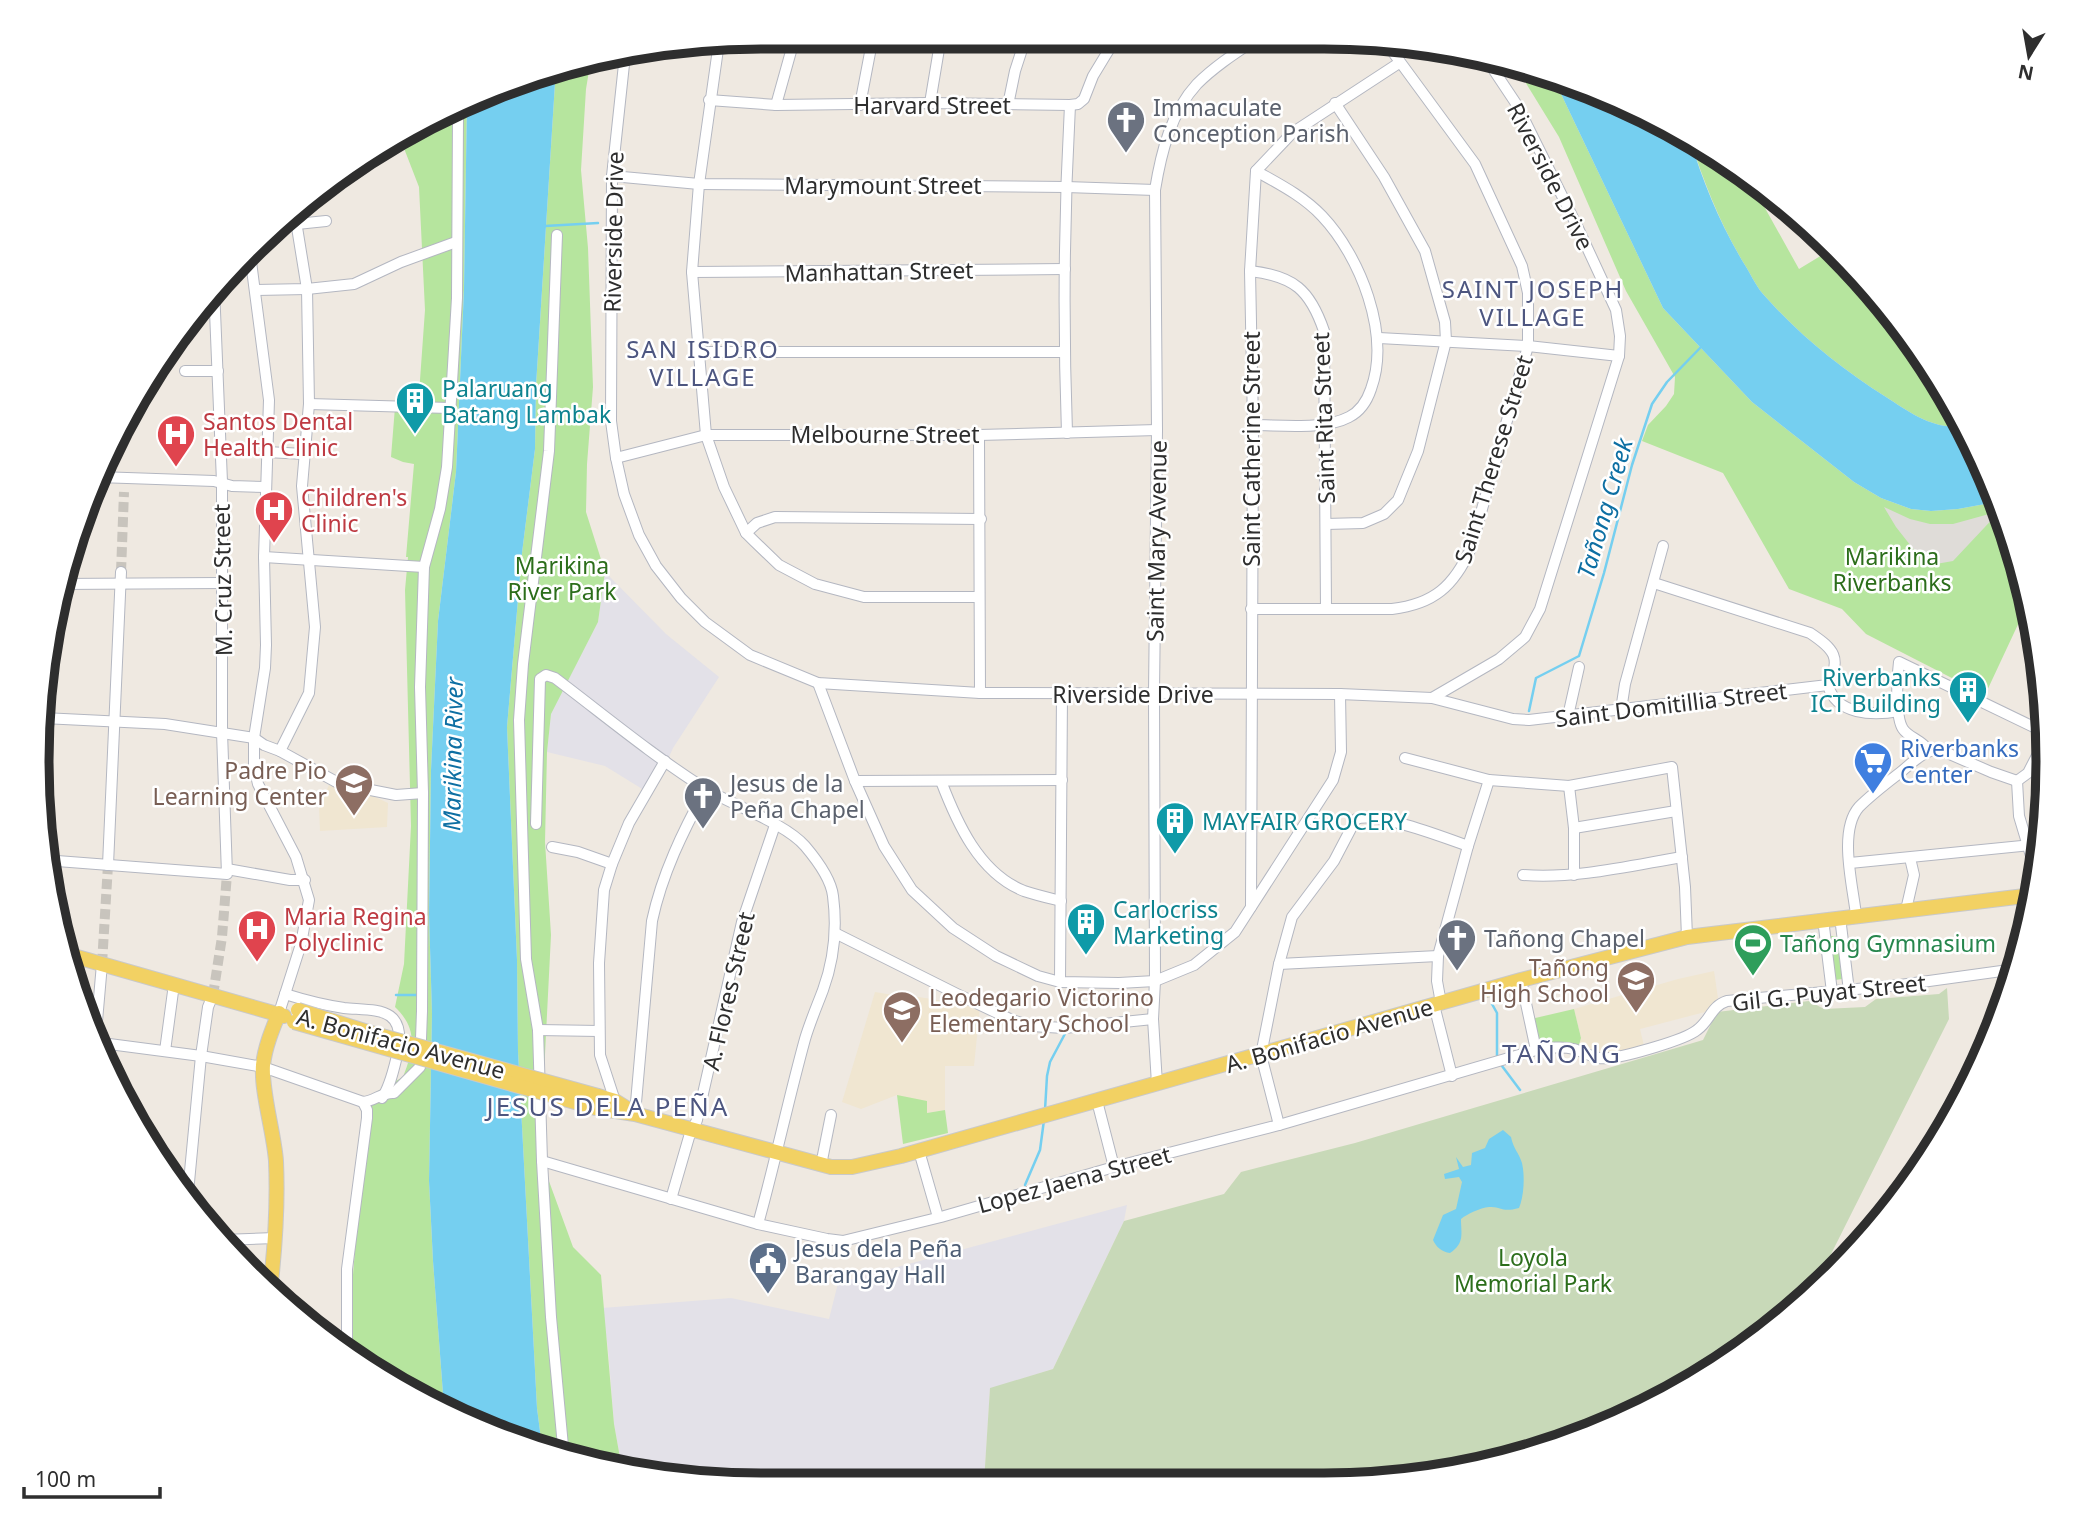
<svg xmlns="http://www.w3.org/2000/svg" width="2085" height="1522" viewBox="0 0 2085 1522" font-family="'Noto Sans',sans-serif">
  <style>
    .industrial { fill: #e3e1e8 }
    .education { fill: #f0e6d1 }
    .green { fill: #b6e59e }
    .cemetery { fill: #c8d9b8 }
    .plaza { fill: #dfdcd8 }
    .water { fill: #75cff0 }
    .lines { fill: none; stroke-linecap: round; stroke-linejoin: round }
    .stream { stroke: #75cff0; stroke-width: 2.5 }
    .minor-tunnel { stroke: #c8c4bd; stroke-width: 10; stroke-dasharray: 10 5; stroke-linecap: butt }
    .minor-casing { stroke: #b4b7c1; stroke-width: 12 }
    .major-casing { stroke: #c9c9c9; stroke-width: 16 }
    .minor { stroke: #fff; stroke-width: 10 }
    .major { stroke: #f2d163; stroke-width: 14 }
    .major-bridge-casing { stroke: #c9c9c9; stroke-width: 16; stroke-linecap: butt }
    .major-bridge { stroke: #f2d163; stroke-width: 14 }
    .labels { text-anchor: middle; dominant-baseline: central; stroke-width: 5; stroke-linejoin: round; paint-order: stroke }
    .street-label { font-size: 23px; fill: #2e2e2e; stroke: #fff }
    .worship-label { font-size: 23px; fill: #5b616d; stroke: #fff; text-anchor: start }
    .culture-label { font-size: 23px; fill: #0d838f; stroke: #fff; text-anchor: start }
    .health-label { font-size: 23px; fill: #be3a42; stroke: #fff; text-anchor: start }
    .park-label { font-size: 23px; fill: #2c6e1b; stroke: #fff }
    .shop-label { font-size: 23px; fill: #366cbe; stroke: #fff; text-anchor: start }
    .education-label { font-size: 23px; fill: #785e54; stroke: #fff; text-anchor: end }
    .leisure-label { font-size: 23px; fill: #27864d; stroke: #fff; text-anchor: start }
    .service-label { font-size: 23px; fill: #4e5e75; stroke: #fff; text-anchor: start }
    .neighbourhood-label { font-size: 24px; letter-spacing: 2px; fill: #4d5680; stroke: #fff }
    .water-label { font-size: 24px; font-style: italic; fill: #0d6fa3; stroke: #fff }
    .quarter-label { font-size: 26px; letter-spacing: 2px; fill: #4d5680; stroke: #fff }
    .rim { fill: none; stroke: #2e2e2e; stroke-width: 9 }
  </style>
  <rect width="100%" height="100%" fill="#efe9e1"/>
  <g class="industrial">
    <polygon points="605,572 666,634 719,677 673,748 652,795 605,766 547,752 551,713 598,622"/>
    <polygon points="1127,1205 1124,1221 1053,1369 990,1389 984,1482 713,1484 622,1469 614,1424 608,1348 602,1308 731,1298 829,1319 838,1283"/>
  </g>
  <g class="education">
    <polygon points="329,785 340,789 369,794 388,803 387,827 320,831 319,807"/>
    <polygon points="1714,971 1718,998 1705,1012 1640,1029 1644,1046 1601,1056 1579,1045 1581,1038 1574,1009 1678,979"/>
    <polygon points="875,992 899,996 899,998 900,996 919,997 980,1007 974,1066 945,1066 945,1110 927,1113 897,1095 861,1109 842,1102"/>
  </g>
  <g class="green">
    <polygon points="591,59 586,89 581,170 588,248 593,387 587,464 586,512 605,572 598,622 551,714 547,752 545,842 551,935 544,1074 546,1173 573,1247 601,1275 614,1424 622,1469 573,1460 542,1447 537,1408 518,1051 517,960 507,727 522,553 535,449 536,386 556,67 573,62"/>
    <polygon points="1513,62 1552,75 1663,308 1752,402 1854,482 1881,498 1911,509 1931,511 1958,509 1996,502 2022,569 2015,584 2026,590 2028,603 1985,695 1866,634 1842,609 1789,589 1723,473 1642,441 1648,425 1666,406 1674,394 1675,377 1626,291 1559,137"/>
    <path d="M467,101l-3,188 -8,183 -18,149 -7,149 -2,144 3,100 -3,167 4,80 11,146 -45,-19 -52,-37 20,-254 36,-20c11,-28 15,-48 -8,-70l9,-43 7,-138 -6,-236 3,-33h-2l8,-93 -11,-2 -12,-5 4,-50 23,1 7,-98 -6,-123 -19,-49 37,-7 1,-15z"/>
    <path d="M1690,139l36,20 20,15 53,95 33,-20 66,71 67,106c-30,5 -56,-14 -79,-29 -46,-29 -87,-62 -123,-103 -8,-9 -13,-22 -20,-32 -23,-39 -39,-79 -53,-123z"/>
    <polygon points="1830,936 1837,936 1842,979 1835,980"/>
    <polygon points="1574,1009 1581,1038 1579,1045 1537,1046 1531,1019"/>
    <polygon points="897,1095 927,1101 927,1113 945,1110 948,1133 903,1144"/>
  </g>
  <polygon class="cemetery" points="1947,988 1949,1019 1813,1290 1765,1335 1602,1430 1419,1479 984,1482 990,1388 1053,1369 1124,1221 1224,1194 1241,1172 1355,1143 1703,1040 1717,1012 1809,1001 1824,1009 1865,1007 1876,999 1939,994"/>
  <polygon class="plaza" points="1884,507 1910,519 1930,524 1953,524 2000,511 1953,561 1936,564 1918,555 1896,527"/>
  <g class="water">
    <polygon points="556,67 536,386 535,449 522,553 507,727 517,960 518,1051 537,1408 542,1447 444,1407 433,1261 429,1181 432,1014 429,914 431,770 438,621 456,472 464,289 467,101 483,92"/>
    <path d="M1552,75l50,17 88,47c13,44 30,84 53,123 7,10 12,23 20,32 36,41 77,74 123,103 23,15 49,34 79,29l8,14 23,62 -38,7 -27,2 -20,-2 -30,-11 -27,-16 -102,-80 -89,-94z"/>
    <path d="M1503,1130l8,7c2,11 8,16 11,26 3,13 2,33 -3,45 -18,5 -17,-2 -30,-1 -9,1 -22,7 -28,12 0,15 4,24 -11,34 -8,-1 -14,-6 -17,-13l10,-25 13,-6 6,-27 -3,-5 -14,2 -1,-5 15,-5 -3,-12 7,10 8,-2 1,-12 13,-5 4,-9z"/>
  </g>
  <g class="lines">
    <g class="stream">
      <polyline points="545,226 598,223"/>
      <polyline points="1529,711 1536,678 1579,656 1604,573 1632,465 1652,404 1667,382 1701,347"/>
      <polyline points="396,995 417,995"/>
      <polyline points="1492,1004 1497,1013 1497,1056"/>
      <polyline points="1502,1066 1520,1090"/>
      <polyline points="1045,1110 1047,1076 1050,1062 1067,1030"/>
      <polyline points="1025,1185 1040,1150 1044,1120"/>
    </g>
    <g class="minor-tunnel">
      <polyline points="121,572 124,492"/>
      <polyline points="43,719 46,651"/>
      <polyline points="102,964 108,865"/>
      <polyline points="213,995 222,937 227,874"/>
    </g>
    <g class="minor-casing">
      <g id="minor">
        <polyline points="719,42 699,184 692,272 706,435 724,487 746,533 754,541 779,565 815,584 864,597 979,597"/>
        <polyline points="625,55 612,176 611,421 616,458 624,494 639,535 656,566 681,598 705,622 750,655 818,683 980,693 1340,694 1432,698 1513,719 1529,720 1828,685"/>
        <polyline points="709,100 776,105 930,103 1070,105 1078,104 1084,99 1093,76 1116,38"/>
        <polyline points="930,103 939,49 944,37"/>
        <polyline points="776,105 795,37"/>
        <polyline points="860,105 873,37"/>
        <polyline points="1008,105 1015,71 1026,37"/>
        <polyline points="612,176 699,184 1066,187 1155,190"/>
        <polyline points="297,224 326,221"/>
        <polyline points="557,235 549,451 523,664 519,720 526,959 538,1030 542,1161 551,1317 564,1457"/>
        <polyline points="250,254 269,400 264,557 266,645 265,668 254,738 254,767 258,784 296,857 309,900 301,944 279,1013"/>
        <path d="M1250,271c44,5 60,19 74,60l2,278"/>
        <polyline points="692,272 1065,269"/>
        <polyline points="256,290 307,289 354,284 401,262 456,242"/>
        <polyline points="1379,338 1528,346 1619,356"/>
        <polyline points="697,352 1064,352"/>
        <polyline points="185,371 218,371"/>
        <polyline points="309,404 449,408"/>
        <path d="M1253,425c28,0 72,5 96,-8 12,-6 18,-16 22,-28 20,-55 -11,-133 -49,-173 -19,-20 -43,-32 -66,-45"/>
        <path d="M1067,433c-4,-110 -3,-219 3,-328"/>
        <polyline points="979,435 980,693"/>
        <polyline points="267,452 304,454"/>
        <polyline points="616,458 706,435 979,435 1157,430"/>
        <polyline points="98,477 214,481 232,486 266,487"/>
        <polyline points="1326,524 1363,523 1384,514 1398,500 1418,451 1446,341 1445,322 1425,251 1384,177 1335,103"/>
        <polyline points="746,533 757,523 775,517 981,519"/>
        <polyline points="264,557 424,567"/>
        <path d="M1654,583l156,50c24,16 32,25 18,52"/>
        <polyline points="59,584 221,583"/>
        <path d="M1251,609h141c42,-5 62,-23 79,-61l57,-202v-53l-6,-27 -47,-102 -91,-124"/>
        <polyline points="818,683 855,781 884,846 912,890 953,928 996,956 1038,976 1060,982 1119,983 1155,981 1194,965 1235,932 1333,780 1341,752 1340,694"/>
        <path d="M1828,685c8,30 45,31 71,26"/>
        <polyline points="1432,698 1499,659 1525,637 1540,609 1619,356 1620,336 1616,310 1578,228 1517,105 1485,57"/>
        <polyline points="1621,710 1625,684 1663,546"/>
        <polyline points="1568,716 1579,667"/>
        <polyline points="43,718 165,724 254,738 264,745 280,751 340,784 396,795 423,793"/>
        <path d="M1928,750c-6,-10 -19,-12 -25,-21 -8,-12 -6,-52 -4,-67l147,71"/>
        <polyline points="280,751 309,693 315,627 302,486 309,404 307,289 295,215"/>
        <polyline points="1405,758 1489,780 1569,786 1672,767 1685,887 1687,937"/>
        <polyline points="855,781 1062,780"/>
        <path d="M941,781c16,42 38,92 83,110 12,4 25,7 37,10"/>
        <polyline points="2017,781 2019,816 2037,876"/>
        <polyline points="2017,781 2028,773 2046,738"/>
        <polyline points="1569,786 1574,828 1574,875"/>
        <path d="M536,824l4,-145 6,-4 9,3c49,37 97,77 149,110 28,17 81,35 101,58 11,13 26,32 28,50 4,31 1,64 -10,94 -6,16 -13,32 -18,49 -17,62 -30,124 -47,185"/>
        <polyline points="1574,828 1676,811"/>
        <polyline points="552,847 578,852 612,864"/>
        <polyline points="44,860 227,874 222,732 222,482 214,287"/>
        <polyline points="1850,863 2042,844"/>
        <polyline points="108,865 121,572"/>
        <polyline points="227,869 290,880 305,880"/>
        <path d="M1523,875c53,4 106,-9 159,-18"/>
        <polyline points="1251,907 1253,425 1250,271 1256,171 1292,133 1399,63"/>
        <polyline points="1906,910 1914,875 1910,858"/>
        <path d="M1856,915c-3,-29 -18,-84 3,-108 11,-11 25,-22 38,-32 12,-9 25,-24 41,-26l53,23 26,9"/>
        <polyline points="1840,917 1849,991"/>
        <polyline points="1823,919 1832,992"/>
        <polyline points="835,933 957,994 1012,1020 1031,1026 1064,1028 1153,1019"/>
        <polyline points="1279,964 1438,956"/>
        <polyline points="1521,980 1536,1050"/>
        <polyline points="1060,982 1062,693"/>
        <path d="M285,994c19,6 39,11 59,14 33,3 62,-2 54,44 -4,15 -7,33 -16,46"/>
        <polyline points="1441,1003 1437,981 1438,956 1468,846 1489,780"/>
        <polyline points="1434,1005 1452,1076"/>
        <polyline points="538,1030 599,1031"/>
        <path d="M94,1042l107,14 62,11 100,35c12,-1 19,-10 31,-9l26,-26 2,-56 1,-218 -3,-106 4,-120 16,-58 7,-42 10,-169 1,-181"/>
        <polyline points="95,1044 102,964"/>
        <polyline points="165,1051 174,984"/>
        <path d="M1157,1084l-4,-65 2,-38 -1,-287 3,-264 -2,-240c6,-37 16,-78 42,-106 18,-18 40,-32 61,-46"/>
        <polyline points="615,1101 600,1055 599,963 604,890 612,864 629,823 665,761"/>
        <polyline points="1097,1101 1114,1167"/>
        <path d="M635,1114l17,-193c10,-47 31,-90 54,-132"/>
        <path d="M1279,1125l-18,-70 18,-91 13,-47 42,-56 22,-42c20,-8 90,19 112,27"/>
        <polyline points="919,1151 938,1217"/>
        <path d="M542,1161l216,63 69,15 16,2 98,-24 173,-50 165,-42 257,-75c13,-2 25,-4 38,-1 13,4 21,11 36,9 17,-2 75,-18 87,-28 13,-9 14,-24 30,-29l173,-16 116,-16"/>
        <polyline points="821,1165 831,1115"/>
        <polyline points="1918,1169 2013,980"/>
        <polyline points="671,1199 689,1137 697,1120 742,922 775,825"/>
        <polyline points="187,1203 201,1056 208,1007 213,995"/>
        <polyline points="222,1240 275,1238"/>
        <polyline points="347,1351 347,1269 367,1118 367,1110 363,1102"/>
      </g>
    </g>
    <g class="major-casing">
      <g id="major">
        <polyline points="70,955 284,1016"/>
        <polyline points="598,1096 615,1101 631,1111"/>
        <polyline points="596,1108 635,1114 831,1167 852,1167 901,1156 1521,980 1687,937 2033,895"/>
        <path d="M270,1291c5,-43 8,-86 6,-130 -2,-28 -15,-70 -13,-96 2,-18 9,-35 16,-52"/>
      </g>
    </g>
    <use href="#minor" class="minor"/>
    <use href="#major" class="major"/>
    <g class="major-bridge-casing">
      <g id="major-bridge">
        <polyline points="298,1010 371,1033 598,1096"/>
        <polyline points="294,1022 596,1108"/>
      </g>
    </g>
    <use href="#major-bridge" class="major-bridge"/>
  </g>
  <defs>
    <g id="church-pin" transform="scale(2.0125)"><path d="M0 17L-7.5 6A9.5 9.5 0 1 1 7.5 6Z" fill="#6b7280" stroke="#fff"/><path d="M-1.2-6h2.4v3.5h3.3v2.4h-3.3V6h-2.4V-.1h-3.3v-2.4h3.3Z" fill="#fff"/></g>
    <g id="building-pin" transform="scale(2.0125)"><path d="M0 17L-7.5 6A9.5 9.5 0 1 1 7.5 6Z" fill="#0f9aa8" stroke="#fff"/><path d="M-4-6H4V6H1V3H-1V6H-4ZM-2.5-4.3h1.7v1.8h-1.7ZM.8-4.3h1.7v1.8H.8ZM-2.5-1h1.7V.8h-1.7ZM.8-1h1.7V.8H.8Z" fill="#fff"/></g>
    <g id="hospital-pin" transform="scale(2.0125)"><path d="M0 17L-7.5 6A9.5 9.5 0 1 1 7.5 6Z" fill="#e0444e" stroke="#fff"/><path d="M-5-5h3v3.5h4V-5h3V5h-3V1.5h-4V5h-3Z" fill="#fff"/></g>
    <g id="supermarket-pin" transform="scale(2.0125)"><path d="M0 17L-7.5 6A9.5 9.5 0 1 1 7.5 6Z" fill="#3f7fe0" stroke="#fff"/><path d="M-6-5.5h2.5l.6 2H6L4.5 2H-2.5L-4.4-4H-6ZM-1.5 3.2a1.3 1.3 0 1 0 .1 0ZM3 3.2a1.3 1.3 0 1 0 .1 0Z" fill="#fff"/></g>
    <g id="school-pin" transform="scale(2.0125)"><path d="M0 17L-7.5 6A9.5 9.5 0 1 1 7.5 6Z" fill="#8d6e63" stroke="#fff"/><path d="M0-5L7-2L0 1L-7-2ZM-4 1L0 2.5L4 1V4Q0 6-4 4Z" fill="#fff"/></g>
    <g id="stadium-pin" transform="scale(2.0125)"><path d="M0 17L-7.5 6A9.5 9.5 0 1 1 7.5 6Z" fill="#2e9e5b" stroke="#fff"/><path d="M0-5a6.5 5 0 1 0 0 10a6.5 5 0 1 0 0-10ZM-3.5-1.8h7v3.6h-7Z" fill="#fff"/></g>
    <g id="civic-pin" transform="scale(2.0125)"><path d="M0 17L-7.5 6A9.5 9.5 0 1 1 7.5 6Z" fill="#5c6f8a" stroke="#fff"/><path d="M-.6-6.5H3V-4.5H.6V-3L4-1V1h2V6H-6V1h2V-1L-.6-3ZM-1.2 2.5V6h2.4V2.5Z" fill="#fff"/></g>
  </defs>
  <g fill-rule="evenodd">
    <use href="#church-pin" x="1126" y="120"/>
    <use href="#building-pin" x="415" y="401"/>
    <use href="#hospital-pin" x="176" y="434"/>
    <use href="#hospital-pin" x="274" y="510"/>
    <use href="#building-pin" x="1968" y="690"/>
    <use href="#supermarket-pin" x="1873" y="761"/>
    <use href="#school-pin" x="354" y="783"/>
    <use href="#church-pin" x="703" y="796"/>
    <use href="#building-pin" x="1175" y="821"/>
    <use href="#building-pin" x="1086" y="922"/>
    <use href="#hospital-pin" x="257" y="929"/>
    <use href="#church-pin" x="1457" y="938"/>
    <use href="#stadium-pin" x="1753" y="943"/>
    <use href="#school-pin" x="1636" y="980"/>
    <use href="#school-pin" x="902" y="1010"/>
    <use href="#civic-pin" x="768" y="1261"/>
  </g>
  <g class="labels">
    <g class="street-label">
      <text x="932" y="105">Harvard Street</text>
      <text transform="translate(1551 176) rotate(63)">Riverside Drive</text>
      <text x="883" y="185">Marymount Street</text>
      <text transform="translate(613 232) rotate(-89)">Riverside Drive</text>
      <text transform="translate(879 271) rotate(-1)">Manhattan Street</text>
      <text transform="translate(1323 418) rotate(-92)">Saint Rita Street</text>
      <text x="885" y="434">Melbourne Street</text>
      <text transform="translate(1251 449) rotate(-90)">Saint Catherine Street</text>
      <text transform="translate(1493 459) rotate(-73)">Saint Therese Street</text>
      <text transform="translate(1156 541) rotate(-89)">Saint Mary Avenue</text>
      <text transform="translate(222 580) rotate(-91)">M. Cruz Street</text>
      <text x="1133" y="694">Riverside Drive</text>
      <text transform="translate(1671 704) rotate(-7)">Saint Domitillia Street</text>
      <text transform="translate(728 991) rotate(-77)">A. Flores Street</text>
      <text transform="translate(1829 992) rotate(-6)">Gil G. Puyat Street</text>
      <text transform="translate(1329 1035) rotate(-16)">A. Bonifacio Avenue</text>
      <text transform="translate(401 1043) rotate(15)">A. Bonifacio Avenue</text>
      <text transform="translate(1074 1179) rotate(-15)">Lopez Jaena Street</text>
    </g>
    <g class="worship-label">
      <text x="1153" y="107">Immaculate<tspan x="1153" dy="26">Conception Parish</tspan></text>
      <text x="730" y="783">Jesus de la<tspan x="730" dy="26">Peña Chapel</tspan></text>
      <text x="1484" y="938">Tañong Chapel</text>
    </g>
    <g class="culture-label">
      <text x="442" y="388">Palaruang<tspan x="442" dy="26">Batang Lambak</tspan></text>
      <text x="1941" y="677" text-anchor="end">Riverbanks<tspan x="1941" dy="26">ICT Building</tspan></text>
      <text x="1202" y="821">MAYFAIR GROCERY</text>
      <text x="1113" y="909">Carlocriss<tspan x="1113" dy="26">Marketing</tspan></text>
    </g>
    <g class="health-label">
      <text x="203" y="421">Santos Dental<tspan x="203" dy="26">Health Clinic</tspan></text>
      <text x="301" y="497">Children's<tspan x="301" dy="26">Clinic</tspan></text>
      <text x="284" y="916">Maria Regina<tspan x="284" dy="26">Polyclinic</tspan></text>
    </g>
    <g class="park-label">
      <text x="1892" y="556">Marikina<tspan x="1892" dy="26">Riverbanks</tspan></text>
      <text x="562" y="565">Marikina<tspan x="562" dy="26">River Park</tspan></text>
      <text x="1533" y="1257">Loyola<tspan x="1533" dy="26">Memorial Park</tspan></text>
    </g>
    <g class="shop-label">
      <text x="1900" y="748">Riverbanks<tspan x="1900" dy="26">Center</tspan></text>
    </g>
    <g class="education-label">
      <text x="327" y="770">Padre Pio<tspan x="327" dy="26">Learning Center</tspan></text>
      <text x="1609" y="967">Tañong<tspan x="1609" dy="26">High School</tspan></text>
      <text x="929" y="997" text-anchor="start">Leodegario Victorino<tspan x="929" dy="26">Elementary School</tspan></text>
    </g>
    <g class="leisure-label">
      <text x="1780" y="943">Tañong Gymnasium</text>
    </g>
    <g class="service-label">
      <text x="795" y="1248">Jesus dela Peña<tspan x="795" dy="26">Barangay Hall</tspan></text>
    </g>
    <g class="neighbourhood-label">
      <text x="1533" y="288">SAINT JOSEPH<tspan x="1533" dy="28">VILLAGE</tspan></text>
      <text x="703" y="348">SAN ISIDRO<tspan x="703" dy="28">VILLAGE</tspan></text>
    </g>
    <g class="water-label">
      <text transform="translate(1604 508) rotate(-74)">Tañong Creek</text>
      <text transform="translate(452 754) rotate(-89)">Marikina River</text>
    </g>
    <g class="quarter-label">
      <text x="1562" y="1053">TAÑONG</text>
      <text x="608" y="1106">JESUS DELA PEÑA</text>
    </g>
  </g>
  <path d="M0 0H2085V1522H0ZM761 49H1324A712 712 0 0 1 2036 761V761A712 712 0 0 1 1324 1473H761A712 712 0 0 1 49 761V761A712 712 0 0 1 761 49Z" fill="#fff" fill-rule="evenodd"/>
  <path class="rim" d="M761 49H1324A712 712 0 0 1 2036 761V761A712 712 0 0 1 1324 1473H761A712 712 0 0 1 49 761V761A712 712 0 0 1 761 49Z"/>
  <g transform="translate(2029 56) rotate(191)" stroke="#ffffff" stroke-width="5" paint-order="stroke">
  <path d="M0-5L12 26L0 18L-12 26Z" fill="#2e2e2e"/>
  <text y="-10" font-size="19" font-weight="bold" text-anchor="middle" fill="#2e2e2e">N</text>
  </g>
  <path d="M24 1487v10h136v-10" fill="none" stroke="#2e2e2e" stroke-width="3.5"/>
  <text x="35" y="1487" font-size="21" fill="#2e2e2e" stroke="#ffffff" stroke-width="5" paint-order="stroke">100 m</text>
</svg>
